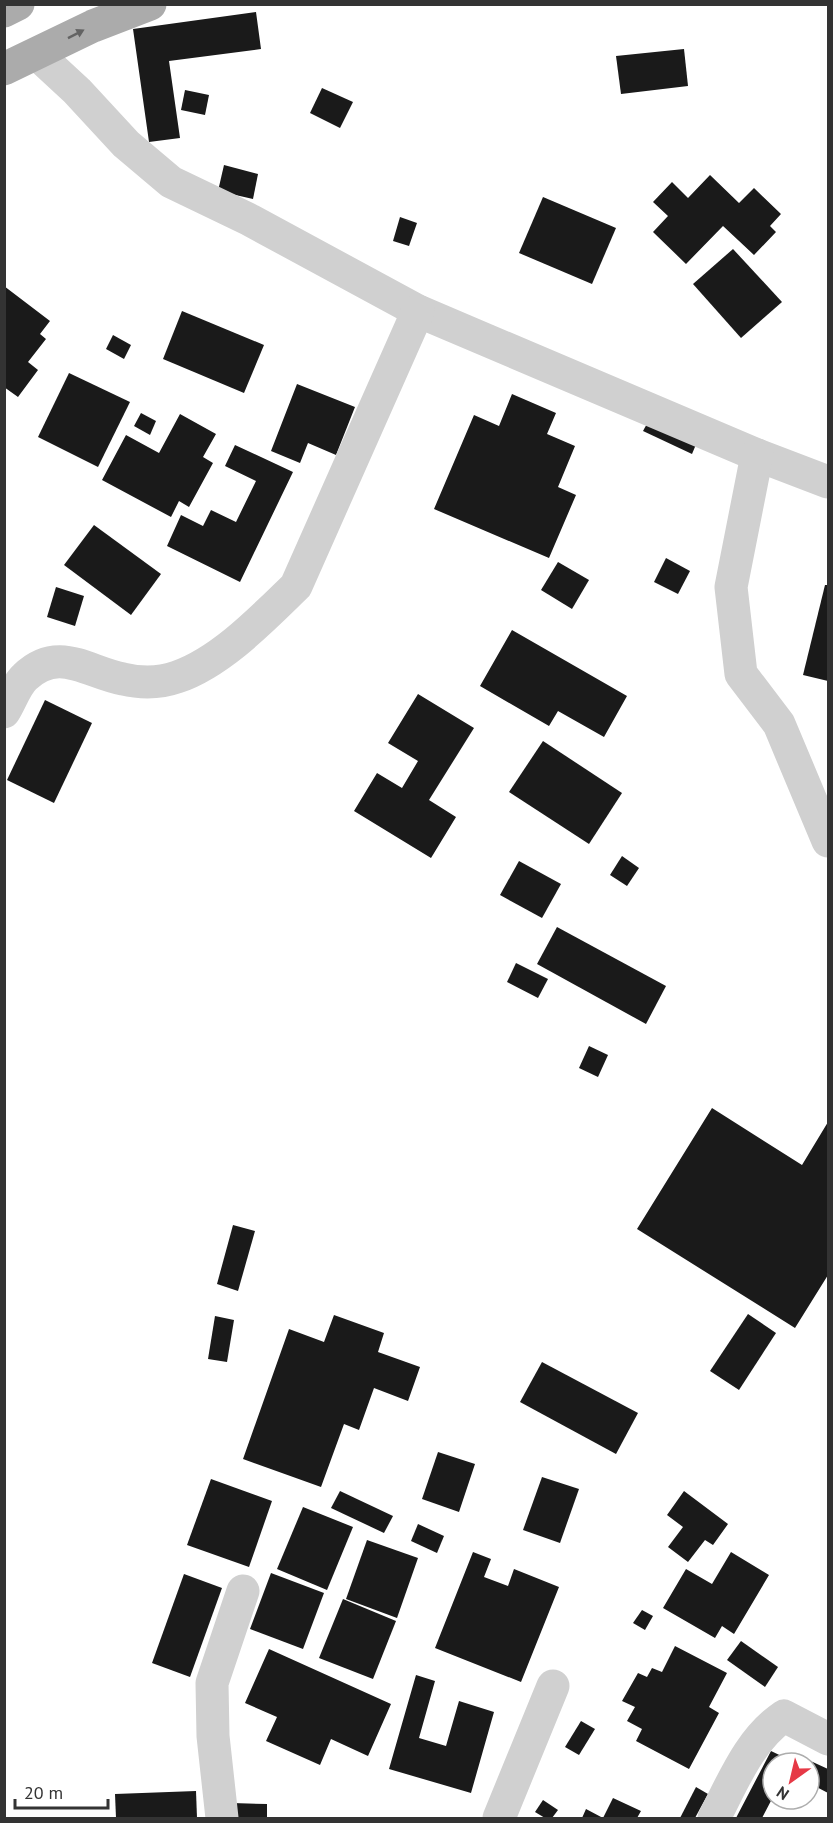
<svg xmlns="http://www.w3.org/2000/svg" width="833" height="1823" viewBox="0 0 833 1823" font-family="'PT Sans',sans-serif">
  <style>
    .building { fill: #1a1a1a }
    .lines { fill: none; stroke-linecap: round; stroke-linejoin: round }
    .minor { stroke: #d0d0d0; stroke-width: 33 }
    .major { stroke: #ababab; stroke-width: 33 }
    .oneway { fill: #636363 }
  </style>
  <rect width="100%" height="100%" fill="#fff"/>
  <g class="building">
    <polygon points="256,12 261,49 169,61 180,138 149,142 133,29"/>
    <polygon points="684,49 688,86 621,94 616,56"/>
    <polygon points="322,88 353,102 340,128 310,113"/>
    <polygon points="185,90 209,95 205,115 181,110"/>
    <polygon points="224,165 258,174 253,199 218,191"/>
    <polygon points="710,175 739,203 754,188 781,214 770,226 776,232 754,255 723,226 686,264 653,232 668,216 653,202 672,182 688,198"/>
    <polygon points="543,197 616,228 592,284 519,253"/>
    <polygon points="400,217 417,223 409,246 393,241"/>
    <polygon points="733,249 782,302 741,338 693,284"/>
    <polygon points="4,286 50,321 40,334 46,339 28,362 38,370 18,397 4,387"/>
    <polygon points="182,311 264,345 244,393 163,359"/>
    <polygon points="113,335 131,345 124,359 106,349"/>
    <polygon points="69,373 130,402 98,467 38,437"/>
    <polygon points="297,384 355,407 336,455 308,443 300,463 271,451"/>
    <polygon points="512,394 556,413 547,434 575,446 558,487 576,495 549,558 434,509 474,415 499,426"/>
    <polygon points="141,413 156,421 150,435 134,426"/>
    <polygon points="180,414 216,434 203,457 213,463 189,507 179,501 171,517 102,480 126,435 159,453"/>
    <polygon points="649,420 697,442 692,454 643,431"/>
    <polygon points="235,445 293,472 240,582 167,546 181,515 203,526 211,510 236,522 256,481 225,466"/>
    <polygon points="94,525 161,574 131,615 64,565"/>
    <polygon points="666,558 690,571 678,594 654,582"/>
    <polygon points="558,562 589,580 572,609 541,590"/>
    <polygon points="825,585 828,585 828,681 803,675"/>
    <polygon points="56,587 84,596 75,626 47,617"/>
    <polygon points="512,630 627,696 604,737 558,711 549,726 480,686"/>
    <polygon points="418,694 474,728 429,800 456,817 431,858 354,811 377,773 402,788 418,761 388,743"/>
    <polygon points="45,700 92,723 54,803 7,780"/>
    <polygon points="543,741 622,793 589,844 509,792"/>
    <polygon points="622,856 639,868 627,886 610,875"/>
    <polygon points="519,861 561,884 542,918 500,895"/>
    <polygon points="557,927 666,986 646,1024 537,964"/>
    <polygon points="516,963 548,979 538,998 507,982"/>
    <polygon points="589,1046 608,1055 598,1077 579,1068"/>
    <polygon points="712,1108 802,1165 828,1122 828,1275 795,1328 637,1229"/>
    <polygon points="233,1225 255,1231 238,1291 217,1284"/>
    <polygon points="748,1314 776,1333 739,1390 710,1371"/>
    <polygon points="334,1315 384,1333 378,1352 420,1367 408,1401 374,1388 359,1430 344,1424 321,1487 243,1459 289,1329 324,1342"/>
    <polygon points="215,1316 234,1320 227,1362 208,1359"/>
    <polygon points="542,1362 638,1413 616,1454 520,1402"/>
    <polygon points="438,1452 475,1464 459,1512 422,1499"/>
    <polygon points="542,1477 579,1489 560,1543 523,1530"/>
    <polygon points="211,1479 272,1501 249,1567 187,1545"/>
    <polygon points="340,1491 393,1516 384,1533 331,1508"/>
    <polygon points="684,1491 728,1524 713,1545 705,1540 688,1562 668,1547 683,1527 667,1515"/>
    <polygon points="303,1507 353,1527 327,1590 277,1569"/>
    <polygon points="418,1524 444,1536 437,1553 411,1541"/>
    <polygon points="367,1540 418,1558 397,1618 346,1599"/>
    <polygon points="473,1552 491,1559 484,1577 508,1586 514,1569 559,1587 521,1682 435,1648"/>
    <polygon points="731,1552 769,1575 734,1634 722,1626 715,1638 663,1608 686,1569 712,1584"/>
    <polygon points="271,1573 324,1593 303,1649 250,1629"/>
    <polygon points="184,1574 222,1588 190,1677 152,1663"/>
    <polygon points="343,1599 396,1621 373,1679 319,1658"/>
    <polygon points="642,1610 653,1616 645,1630 633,1623"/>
    <polygon points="741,1641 778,1667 765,1687 727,1660"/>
    <polygon points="675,1646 727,1673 709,1707 719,1713 689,1769 636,1741 642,1729 627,1721 635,1707 622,1701 638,1673 647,1677 652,1668 662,1672"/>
    <polygon points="269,1649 391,1704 368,1756 331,1739 320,1765 266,1741 277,1717 245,1703"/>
    <polygon points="416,1675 435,1681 419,1738 446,1746 459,1701 494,1712 471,1793 389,1769"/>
    <polygon points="581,1721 595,1729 579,1755 565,1747"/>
    <polygon points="771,1751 792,1761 791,1763 773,1763 773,1797 762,1818 736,1818"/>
    <polygon points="804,1758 828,1769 828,1793 809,1783 809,1763 802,1763"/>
    <polygon points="696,1787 708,1794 695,1818 680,1818"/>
    <polygon points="196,1791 197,1818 116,1818 115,1794"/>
    <polygon points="613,1798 641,1811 637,1818 582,1818 586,1809 603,1818"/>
    <polygon points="543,1800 558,1810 552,1818 545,1818 535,1812"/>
    <polygon points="232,1803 267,1804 267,1818 231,1818"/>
  </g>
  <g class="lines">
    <g class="minor">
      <polyline points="37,54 77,91 126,144 171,182 250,220 418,311 757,455 828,482"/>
      <polyline points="757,455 731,587 741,674 779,724 828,841"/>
      <path d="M4,712c7,-11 12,-27 21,-35 33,-32 62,-5 98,2 17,4 37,4 54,-2 44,-15 86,-59 119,-91l122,-275"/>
      <polyline points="222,1818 213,1736 212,1683 243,1591"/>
      <polyline points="499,1818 553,1686"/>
      <path d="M714,1818c19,-36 35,-78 70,-102l44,23"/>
    </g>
    <g class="major">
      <polyline points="4,11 18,4"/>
      <polyline points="4,69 93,26 150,4"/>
    </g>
  </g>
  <defs><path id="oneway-solid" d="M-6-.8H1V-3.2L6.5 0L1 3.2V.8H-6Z" transform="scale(1.5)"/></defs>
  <use class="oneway" href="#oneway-solid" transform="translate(76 34) rotate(-27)"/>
  <rect width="833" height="1823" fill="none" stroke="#333333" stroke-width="12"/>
  <g transform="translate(791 1781) rotate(214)"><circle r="28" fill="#ffffff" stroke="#adadad" stroke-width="1.5"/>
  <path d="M0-4.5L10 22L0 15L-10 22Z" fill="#e63946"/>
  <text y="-9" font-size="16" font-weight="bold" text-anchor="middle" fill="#333333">N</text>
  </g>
  <path d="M15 1799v9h93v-9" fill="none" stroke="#333333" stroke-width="3"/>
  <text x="24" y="1799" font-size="18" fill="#333333" stroke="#ffffff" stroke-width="4.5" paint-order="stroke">20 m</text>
</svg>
